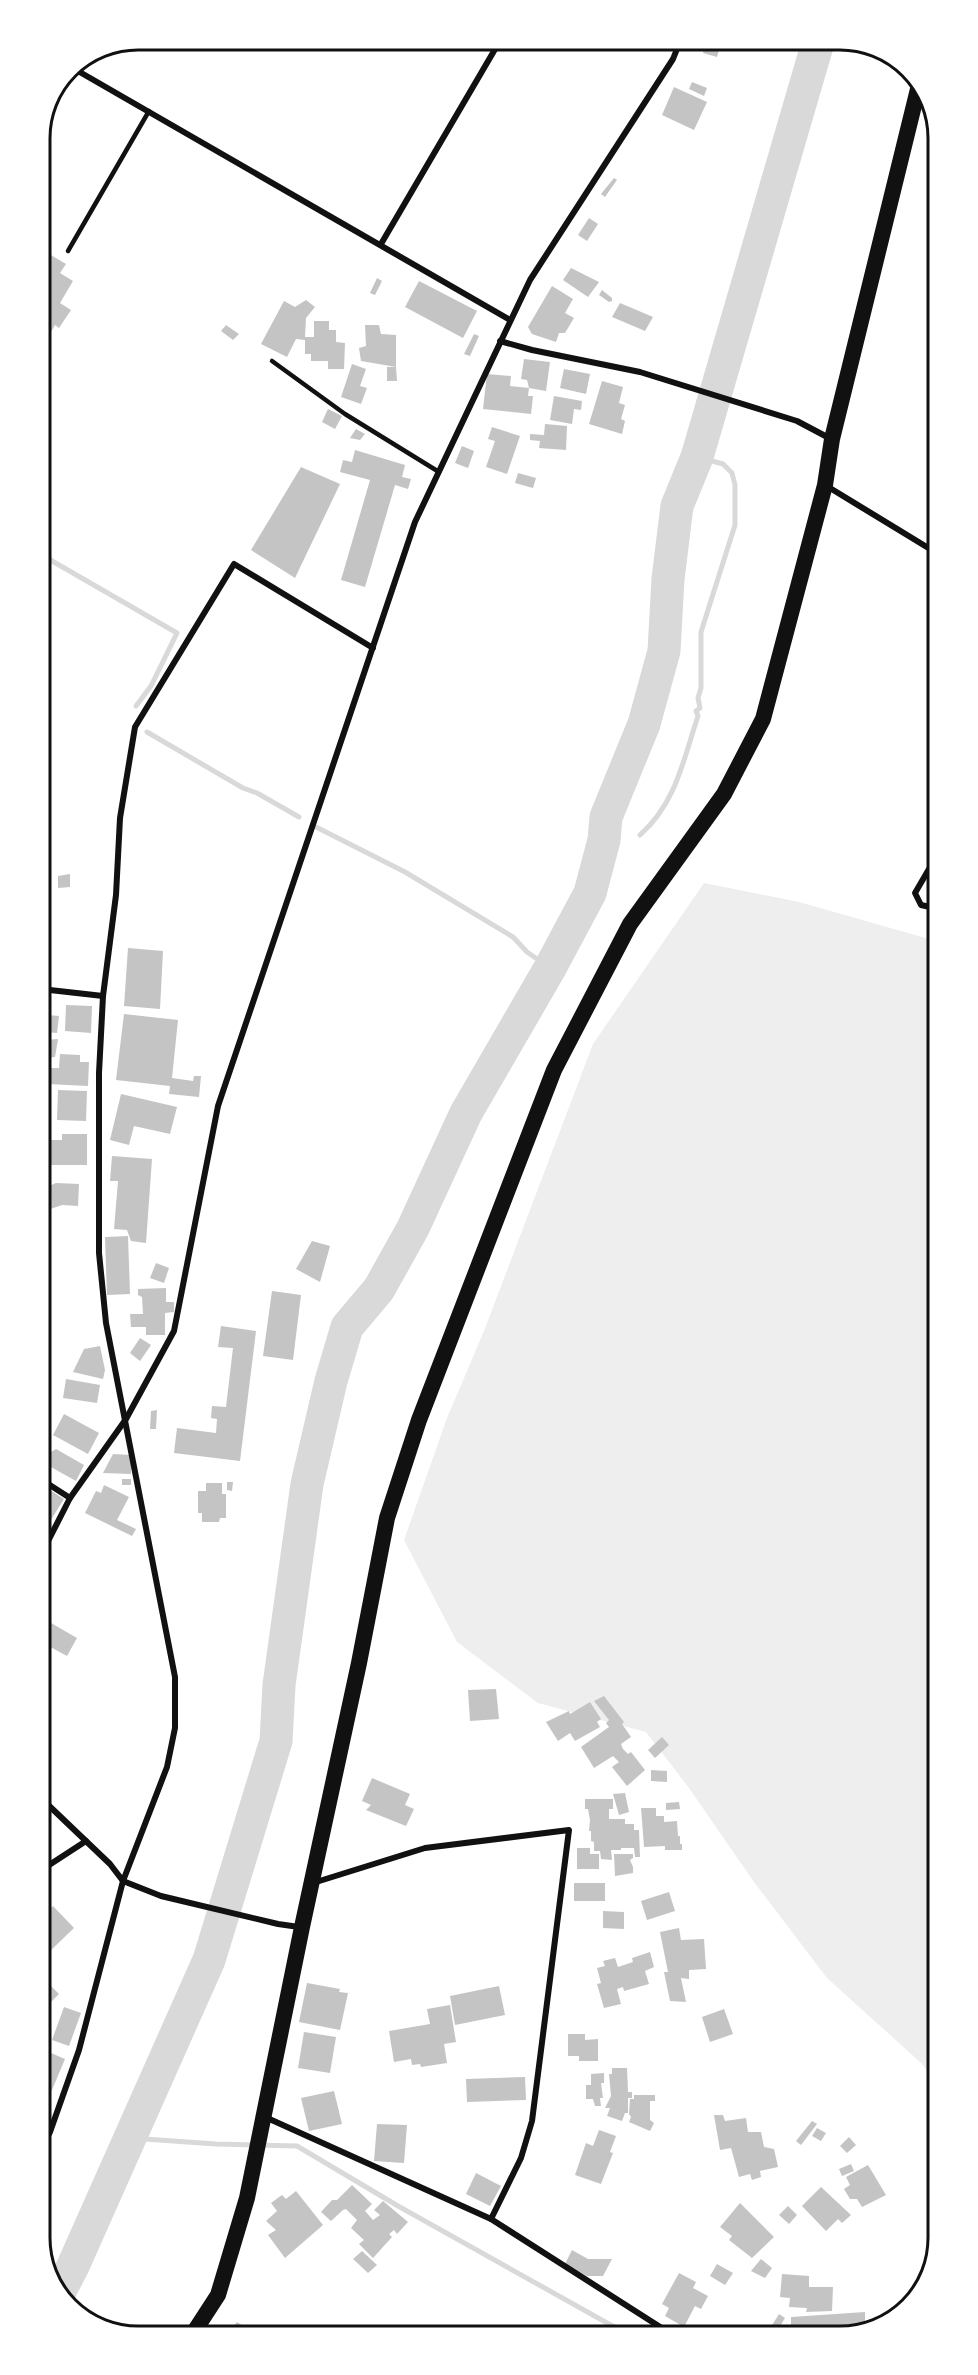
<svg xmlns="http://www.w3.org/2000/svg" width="978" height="2375" viewBox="0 0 978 2375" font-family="Karla,sans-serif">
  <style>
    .green { fill: #eee }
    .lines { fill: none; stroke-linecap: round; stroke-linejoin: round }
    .stream { stroke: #d9d9d9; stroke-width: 5 }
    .river { stroke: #d9d9d9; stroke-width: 33 }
    .building { fill: #c4c4c4 }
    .service { stroke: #111; stroke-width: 4.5 }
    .minor { stroke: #111; stroke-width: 6 }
    .trunk { stroke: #111; stroke-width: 16 }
    .rim { fill: none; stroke: #111; stroke-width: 3 }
  </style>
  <rect width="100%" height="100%" fill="#fff"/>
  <polygon class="green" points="704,883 799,902 936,941 939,2084 920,2062 827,1978 754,1882 689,1788 646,1732 538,1703 457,1642 404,1540 447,1418 484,1331 593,1044"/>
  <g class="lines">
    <g class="stream">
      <polyline points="40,554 177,633 151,686 136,706"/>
      <polyline points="40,578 51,560"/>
      <polyline points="147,732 243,788 257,793 299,817"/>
      <polyline points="316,827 405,872 513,937 527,952 550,968"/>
      <path d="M640,835c36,-32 43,-74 58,-119l-2,-5 4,-3 -2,-10 3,-10v-56l34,-107v-40l-3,-12 -9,-9 -26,-7"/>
      <polyline points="130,2138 216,2144 297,2146 398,2206 625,2333"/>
    </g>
    <polyline class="river" points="60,2291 73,2266 209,1960 276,1741 279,1685 307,1484 331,1381 347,1327 379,1289 413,1228 466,1113 550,968 590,893 604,840 606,817 644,724 664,651 668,579 677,506 697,457 819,39"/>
  </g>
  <g class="building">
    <polygon points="707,39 722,39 717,57 703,53"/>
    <polygon points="692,82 707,88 704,96 689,89"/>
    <polygon points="674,87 707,102 694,130 662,115"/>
    <polygon points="614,178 617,180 605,197 601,194"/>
    <polygon points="589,218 598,224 587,241 578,235"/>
    <polygon points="44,251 66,264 60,273 73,281 60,303 71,310 59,328 55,325 40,351 39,259"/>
    <polygon points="571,268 599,282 588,297 563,280"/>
    <polygon points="377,278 382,281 375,295 370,293"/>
    <polygon points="419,281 477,311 463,338 405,307"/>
    <polygon points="552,286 573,299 565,313 574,318 565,333 559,333 556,342 532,334 528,327"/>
    <polygon points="602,290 612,298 612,301 609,302 599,295"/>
    <polygon points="306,300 315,307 306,318 305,337 314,337 314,321 329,321 329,330 336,330 336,342 345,343 344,369 328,369 328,361 311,361 311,354 305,354 305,340 296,339 287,357 261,344 284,301 295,307"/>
    <polygon points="620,303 653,317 645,331 612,317"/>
    <polygon points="226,325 239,334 233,340 221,331"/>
    <polygon points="365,325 379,325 381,334 396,335 396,367 361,361 359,348 366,346"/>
    <polygon points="474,334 479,336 470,356 464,354"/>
    <polygon points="524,359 550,362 546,391 529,388 527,380 521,379"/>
    <polygon points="352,364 366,369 360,386 367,388 361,404 341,397"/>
    <polygon points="387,367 396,367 397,381 387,381"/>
    <polygon points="564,369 590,374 586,394 560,388"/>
    <polygon points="487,374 511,376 510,386 529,388 528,396 533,396 531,414 483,409"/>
    <polygon points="602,381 623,387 619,403 625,405 621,419 625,421 622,434 589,424"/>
    <polygon points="554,396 582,401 581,410 574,409 572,424 550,420"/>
    <polygon points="328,409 342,416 335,429 322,422"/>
    <polygon points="545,424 567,426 566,450 539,448 540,441 530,440 530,434 544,435"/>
    <polygon points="492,427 520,436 507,474 486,467 495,441 488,439"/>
    <polygon points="356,429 365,434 360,440 350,438"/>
    <polygon points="462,446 474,451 468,468 455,463"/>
    <polygon points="355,450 405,465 402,477 411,479 408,489 395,485 365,587 341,580 370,480 340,472 343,460 352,462"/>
    <polygon points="301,467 340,484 295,578 251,550"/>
    <polygon points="518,473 536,478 533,488 515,483"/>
    <polygon points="41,787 49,787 50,817 41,816"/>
    <polygon points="70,874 70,887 58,888 58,876"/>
    <polygon points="41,916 46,916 45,926 41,926"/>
    <polygon points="128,948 163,951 160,1009 124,1006"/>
    <polygon points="66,1005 92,1006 91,1033 65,1031"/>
    <polygon points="124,1014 178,1020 172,1078 193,1081 194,1076 201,1076 199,1097 169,1094 170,1086 116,1080"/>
    <polygon points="48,1015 59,1016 57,1033 46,1032"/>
    <polygon points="58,1039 55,1057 41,1058 46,1040"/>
    <polygon points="60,1054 80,1055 80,1062 89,1062 88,1086 47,1084 47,1068 59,1068"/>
    <polygon points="58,1090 87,1091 86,1121 57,1120"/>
    <polygon points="41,1091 47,1093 42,1112 41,1112"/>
    <polygon points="121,1094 177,1107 170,1134 134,1126 129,1145 110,1140"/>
    <polygon points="62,1134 87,1134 87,1165 50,1165 50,1140 62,1140"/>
    <polygon points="112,1156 152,1159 146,1243 131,1241 127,1230 114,1229 118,1181 110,1181"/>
    <polygon points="56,1183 79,1184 78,1206 62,1205 42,1212 42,1189"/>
    <polygon points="128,1236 130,1294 107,1295 105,1237"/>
    <polygon points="312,1241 330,1246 320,1282 296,1269"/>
    <polygon points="156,1263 169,1268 164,1283 150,1278"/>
    <polygon points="166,1288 166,1302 174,1302 174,1312 165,1313 165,1335 146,1335 146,1327 131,1327 130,1314 143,1314 142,1297 138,1295 138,1289"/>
    <polygon points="272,1291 301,1295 293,1360 263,1356"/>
    <polygon points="221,1326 256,1331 240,1461 174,1453 177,1428 216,1433 217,1419 211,1418 212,1406 226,1407 233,1348 218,1347"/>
    <polygon points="140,1338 151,1345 140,1361 130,1353"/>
    <polygon points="100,1346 105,1370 103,1379 73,1372 84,1349"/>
    <polygon points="66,1379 100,1385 97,1403 63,1398"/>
    <polygon points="157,1410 156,1429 150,1429 151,1411"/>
    <polygon points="64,1414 99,1433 88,1454 53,1435"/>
    <polygon points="56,1449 84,1465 76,1481 42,1462 42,1450 51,1452"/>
    <polygon points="113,1454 131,1455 131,1474 103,1473"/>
    <rect x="122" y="1479" width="9" height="6"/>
    <polygon points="227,1482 233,1482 232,1491 227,1490"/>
    <polygon points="206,1483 222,1483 222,1494 226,1494 226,1518 220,1518 219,1522 202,1522 202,1513 198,1513 198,1491 206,1491"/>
    <polygon points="42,1485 64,1499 47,1526 42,1523"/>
    <polygon points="104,1485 129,1497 117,1520 136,1529 132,1536 85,1513 96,1491 101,1493"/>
    <polygon points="51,1623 77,1638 67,1656 43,1643 43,1639"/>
    <polygon points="496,1689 499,1719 470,1721 468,1690"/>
    <polygon points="604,1696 624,1722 622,1724 631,1737 621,1744 623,1749 628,1754 631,1752 645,1770 627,1786 612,1767 619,1762 613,1756 594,1768 581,1747 609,1727 606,1723 609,1720 594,1701"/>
    <polygon points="590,1702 601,1719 597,1722 600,1727 575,1741 570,1733 558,1741 546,1722 569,1711 570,1714"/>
    <polygon points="662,1737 669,1745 655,1758 648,1750"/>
    <polygon points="651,1770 667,1771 667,1782 651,1781"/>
    <polygon points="372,1778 410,1794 405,1805 414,1809 406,1826 366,1810 371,1805 362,1801"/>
    <polygon points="625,1793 629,1812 619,1815 613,1794"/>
    <polygon points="585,1799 613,1799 613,1809 609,1809 609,1819 625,1819 625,1824 634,1824 634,1830 639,1830 640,1857 635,1857 634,1848 621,1848 621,1850 611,1850 612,1860 601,1859 600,1851 594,1851 594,1842 591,1841 591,1831 589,1831 590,1820 588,1809 585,1809"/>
    <polygon points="679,1802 680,1809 666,1810 666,1803"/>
    <polygon points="641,1808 656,1808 656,1816 664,1816 664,1822 677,1821 678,1836 680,1836 680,1844 682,1844 682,1850 665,1850 665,1846 644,1847"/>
    <polygon points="577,1848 590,1848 590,1854 599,1854 599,1869 577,1869"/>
    <polygon points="614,1854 633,1854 633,1858 630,1860 633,1867 633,1873 615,1876"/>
    <rect x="574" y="1883" width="31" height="18"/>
    <polygon points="669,1892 675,1911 647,1920 641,1901"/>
    <polygon points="53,1906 74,1928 49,1952 43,1946 43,1915"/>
    <polygon points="603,1911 624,1912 624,1929 603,1928"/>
    <polygon points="679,1928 681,1940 704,1939 706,1969 689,1970 689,1979 681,1978 686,2002 670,2001 664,1972 668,1972 660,1932"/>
    <polygon points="650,1952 654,1967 645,1971 649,1984 624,1991 623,1987 617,1989 621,2004 604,2008 597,1984 601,1983 597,1968 605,1966 603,1961 615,1958 618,1967 633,1962 632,1958"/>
    <polygon points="45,1980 59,1994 44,2009 43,1981"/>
    <polygon points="307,1983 340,1989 339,1992 348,1993 340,2030 299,2022"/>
    <polygon points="499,1986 505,2015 455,2025 450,1996"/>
    <polygon points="450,2005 456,2042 444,2044 447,2063 421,2067 420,2064 412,2065 411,2059 394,2062 389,2031 430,2024 427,2009"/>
    <polygon points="64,2007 81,2013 69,2046 52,2040"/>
    <polygon points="724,2009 733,2034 710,2042 702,2017"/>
    <polygon points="304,2032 336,2037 330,2073 298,2068"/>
    <polygon points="568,2034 585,2034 585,2040 598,2039 598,2061 579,2061 579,2056 568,2056"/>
    <polygon points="44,2050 65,2059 49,2097 44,2095"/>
    <polygon points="612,2068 627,2068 628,2092 632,2092 632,2098 628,2098 628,2113 625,2113 622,2121 607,2116 610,2108 605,2108 611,2096 609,2074 612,2074"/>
    <polygon points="604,2073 604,2083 601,2083 603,2098 600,2098 601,2106 595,2106 593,2099 586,2099 586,2085 591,2085 591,2074"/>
    <polygon points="525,2077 526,2100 467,2102 466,2079"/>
    <polygon points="334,2091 342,2124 309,2131 301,2098"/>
    <polygon points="634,2095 655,2095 655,2101 650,2101 650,2120 654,2123 650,2131 629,2122 631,2117 629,2114 630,2099 634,2099"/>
    <polygon points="714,2115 723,2115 725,2121 746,2118 748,2132 761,2132 764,2147 774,2149 778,2167 760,2171 761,2177 752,2180 750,2174 739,2177 731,2148 720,2150"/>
    <polygon points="812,2121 817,2124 801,2145 796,2141"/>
    <polygon points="377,2124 407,2125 404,2163 374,2161"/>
    <polygon points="817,2128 826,2133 821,2141 812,2136"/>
    <polygon points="599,2130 616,2136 610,2152 613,2153 601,2184 575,2175 586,2143 593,2146"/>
    <polygon points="849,2137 856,2145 847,2153 840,2146"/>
    <polygon points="851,2164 854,2171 842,2176 839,2169"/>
    <polygon points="868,2165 886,2195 862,2207 857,2199 850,2199 844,2189 850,2185 846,2177"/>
    <polygon points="476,2173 501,2186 490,2206 466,2194"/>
    <polygon points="352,2185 372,2204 365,2211 373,2220 380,2215 374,2210 383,2201 408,2222 397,2234 394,2230 389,2234 392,2237 373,2258 359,2244 364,2240 351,2228 357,2220 346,2209 343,2210 331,2221 321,2212 332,2200 337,2200"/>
    <polygon points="821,2187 851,2215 842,2223 838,2219 826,2231 802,2206"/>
    <polygon points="296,2191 323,2225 285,2258 268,2235 276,2230 266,2221 277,2211 271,2203 282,2195 286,2199"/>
    <polygon points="740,2203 774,2237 752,2258 729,2240 732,2236 720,2227"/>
    <polygon points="788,2206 797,2215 789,2224 779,2215"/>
    <polygon points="572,2250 588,2259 612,2259 603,2276 587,2276 565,2264"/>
    <polygon points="362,2251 377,2265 368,2273 353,2259"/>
    <polygon points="761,2259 772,2268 765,2278 751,2271"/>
    <polygon points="717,2264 733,2273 725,2285 710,2276"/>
    <polygon points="679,2273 696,2282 693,2288 708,2296 701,2309 695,2306 684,2327 665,2316 669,2308 662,2304"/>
    <polygon points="782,2274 809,2276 809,2287 833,2287 832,2311 806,2312 807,2308 789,2307 790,2298 780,2297"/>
    <polygon points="865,2312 865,2331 791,2331 791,2317"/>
    <polygon points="779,2314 785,2318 777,2331 771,2327"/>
    <polygon points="237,2322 256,2335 227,2335"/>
  </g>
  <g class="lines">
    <g class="service">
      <polyline points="68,251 149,111"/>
      <polyline points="272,361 345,414 439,472"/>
    </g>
    <g class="minor">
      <polyline points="71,67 510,320"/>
      <polyline points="381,244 501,39"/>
      <polyline points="500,341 532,350 640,372 797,421 831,439"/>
      <polyline points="825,485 935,552"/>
      <polyline points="930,907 921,905 915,893 936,857"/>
      <polyline points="41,989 103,996"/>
      <polyline points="42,1480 70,1498"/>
      <polyline points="42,1553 70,1498 126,1419 174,1331 218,1106 415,522 530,280 673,59 681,39"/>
      <polyline points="43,1800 110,1864 123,1881 161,1896 278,1924 299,1927"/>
      <polyline points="43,1869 86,1841"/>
      <polyline points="313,1883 425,1848 569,1830 532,2121 521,2158 491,2219"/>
      <polyline points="265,2117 491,2219 668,2332"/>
      <polyline points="44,2143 50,2132 79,2050 123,1881 167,1767 175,1728 175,1677 106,1323 99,1253 99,1073 103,996 116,895 120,818 135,727 234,564 373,648"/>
    </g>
    <polyline class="trunk" points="192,2335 218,2295 247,2198 302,1927 359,1663 387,1518 419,1420 554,1070 630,924 724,794 763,719 825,485 832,439 919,85"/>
  </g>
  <path d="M0 0H978V2375H0ZM138 50H840A88 88 0 0 1 928 138V2238A88 88 0 0 1 840 2326H138A88 88 0 0 1 50 2238V138A88 88 0 0 1 138 50Z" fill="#fff" fill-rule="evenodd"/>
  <path class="rim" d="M138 50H840A88 88 0 0 1 928 138V2238A88 88 0 0 1 840 2326H138A88 88 0 0 1 50 2238V138A88 88 0 0 1 138 50Z"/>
</svg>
